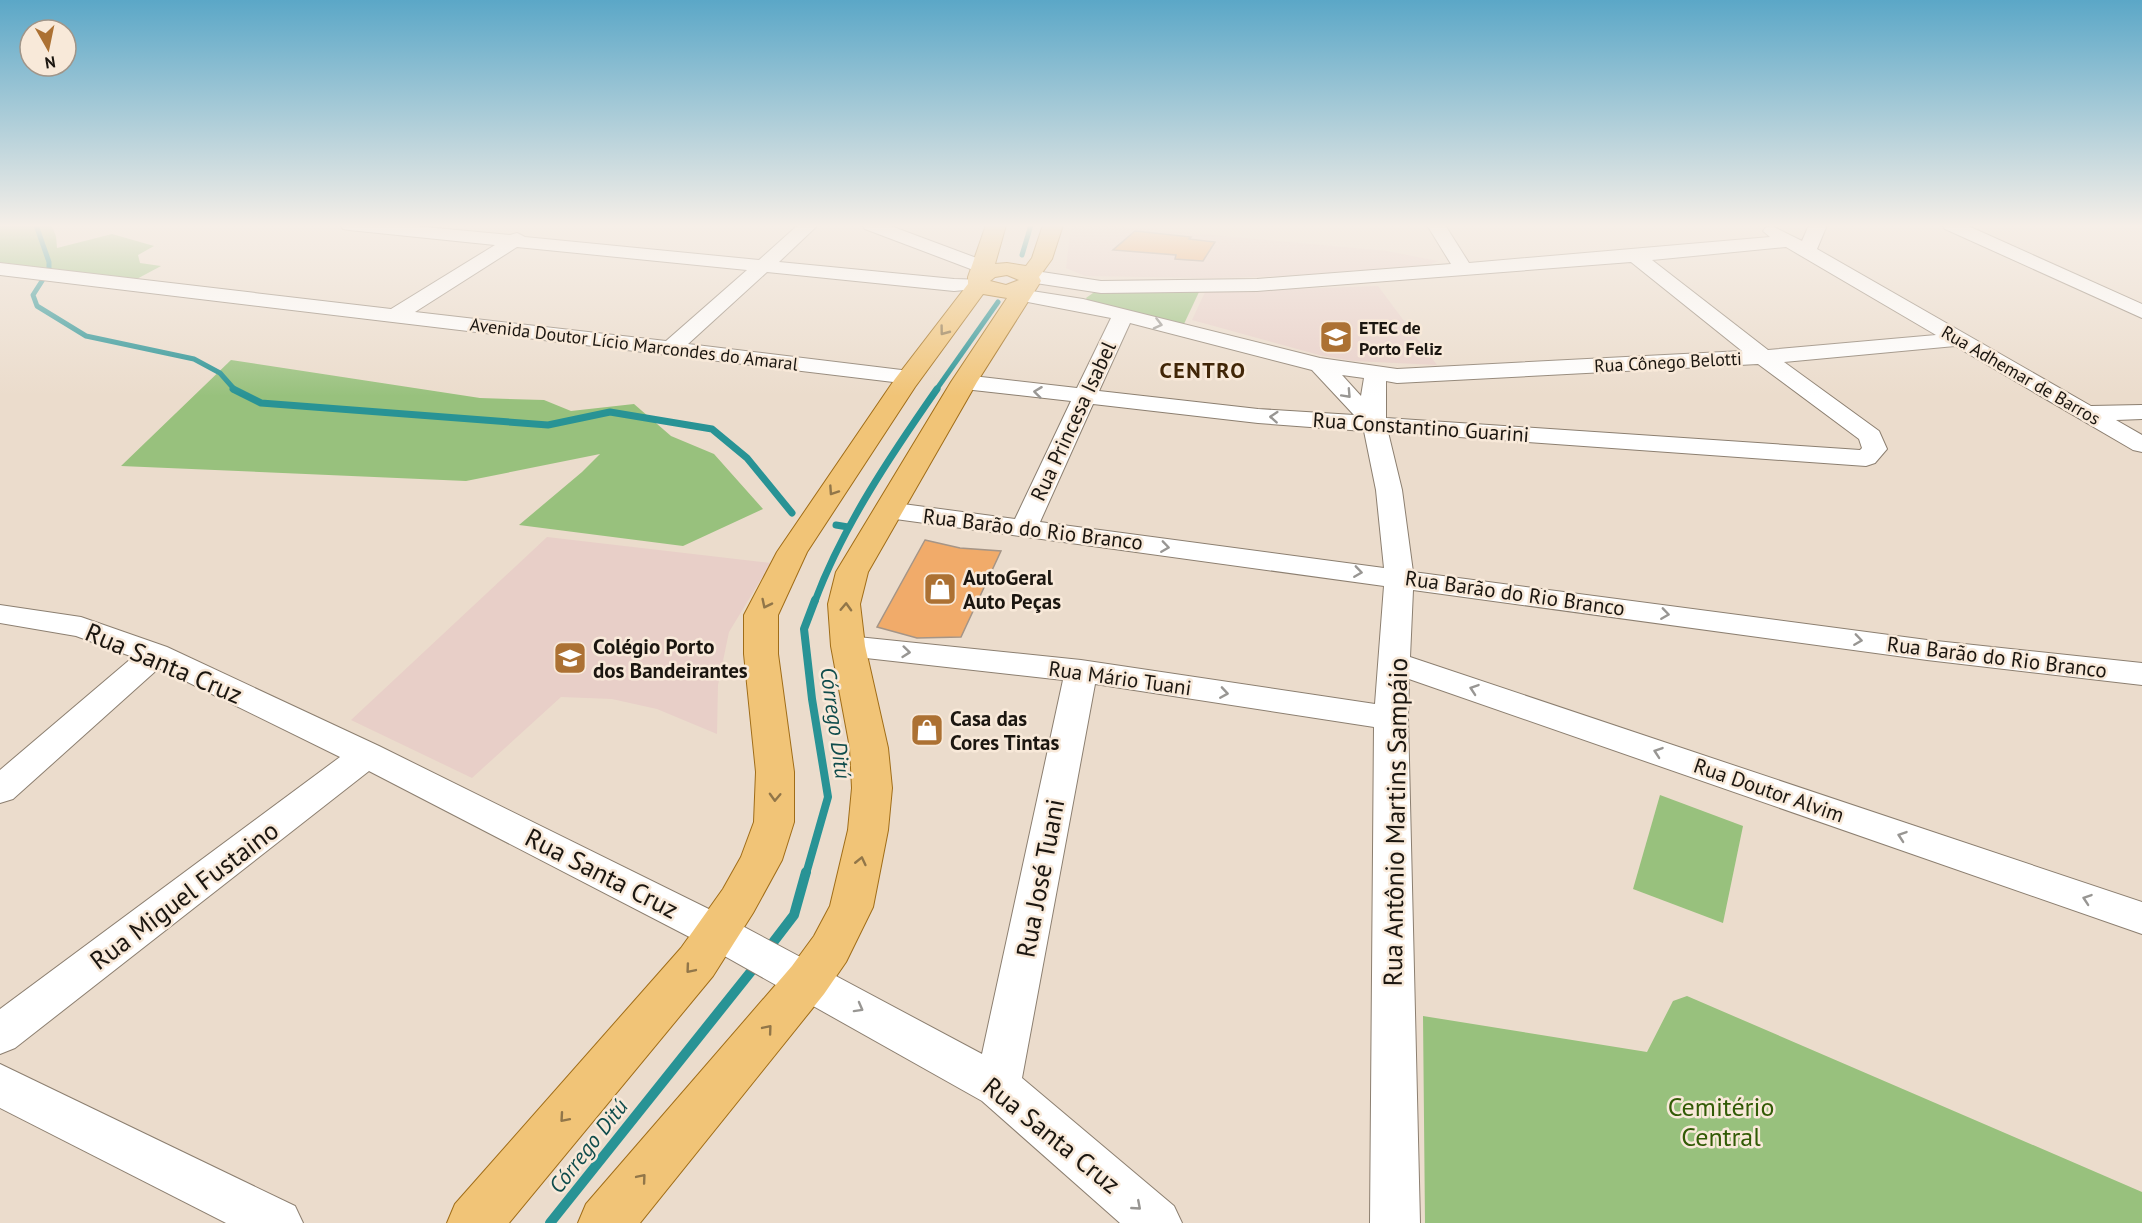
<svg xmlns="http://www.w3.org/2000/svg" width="2142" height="1223" viewBox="0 0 2142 1223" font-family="'PT Sans',sans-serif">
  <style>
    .education { fill: #e8cfc8 }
    .green { fill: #98c17d }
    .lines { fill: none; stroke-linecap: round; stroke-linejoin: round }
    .stream-far3 { stroke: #289395; stroke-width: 5 }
    .stream-far2 { stroke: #289395; stroke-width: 7 }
    .stream-far1 { stroke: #289395; stroke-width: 8 }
    .stream { stroke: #289395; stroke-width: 10 }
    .building { fill: #f1ab6a; stroke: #a59587; stroke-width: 1.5 }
    .minor-casing { stroke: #8c7f70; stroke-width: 2 }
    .major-casing { stroke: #a06d18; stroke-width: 2 }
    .minor { fill: #fff; fill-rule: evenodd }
    .major { fill: #f1c477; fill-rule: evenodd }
    .oneway { stroke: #989693 }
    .oneway2 { stroke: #917649 }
    .labels { text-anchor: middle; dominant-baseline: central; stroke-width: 5; stroke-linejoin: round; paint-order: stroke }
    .far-poi-label { font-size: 18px; font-weight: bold; fill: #1b1610; stroke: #f8e9d9; text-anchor: start }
    .far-street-label { font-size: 18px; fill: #1b1610; stroke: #f8e9d9 }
    .street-label { font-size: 21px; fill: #1b1610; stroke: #f8e9d9 }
    .poi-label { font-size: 21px; font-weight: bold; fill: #1b1610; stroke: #f8e9d9; text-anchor: start }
    .far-district-label { font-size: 22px; font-weight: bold; letter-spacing: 1.5px; fill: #412607; stroke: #f8e9d9 }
    .water-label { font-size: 22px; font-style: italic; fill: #0f4c4c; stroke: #f8e9d9 }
    .near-street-label { font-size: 26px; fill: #1b1610; stroke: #f8e9d9 }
    .near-park-label { font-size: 26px; fill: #325b06; stroke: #f8e9d9 }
  </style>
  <rect width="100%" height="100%" fill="#ebdccc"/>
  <g class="education">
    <polygon points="1071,225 1105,225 1387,251 1438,261 1429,265 1288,276 1207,278 1085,276 1066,268"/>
    <polygon points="1378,286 1437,365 1353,361 1319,355 1192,320 1205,292"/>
    <polygon points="547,537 771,563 729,632 718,685 717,734 657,709 612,699 561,697 472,778 351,720"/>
  </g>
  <g class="green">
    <polygon points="0,225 51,225 56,236 57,248 112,234 154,246 138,255 140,263 161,266 133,281 0,263"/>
    <polygon points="1112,291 1199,292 1183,326 1088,301 1086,298 1093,293"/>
    <polygon points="231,360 480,398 544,400 571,411 634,404 671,436 714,454 763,509 683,546 519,525 582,472 600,454 466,481 121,466"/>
    <polygon points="1660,795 1743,826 1723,923 1633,889"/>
    <polygon points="1687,996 2142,1192 2142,1223 1425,1223 1423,1016 1647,1052 1673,1001"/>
  </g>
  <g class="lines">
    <g class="stream-far3">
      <polyline points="36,225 49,262 49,269"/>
      <polyline points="1022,255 1031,225"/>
      <polyline points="42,281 33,295 37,306 86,336 194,359 220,373 235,390"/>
      <polyline points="936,390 998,302"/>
    </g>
    <g class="stream-far2">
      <polyline points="233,389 261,403 548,425 610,412 712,429 747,458 792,513"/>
      <polyline points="836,525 848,527"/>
      <path d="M815,601c28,-75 76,-146 122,-212"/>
    </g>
    <polyline class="stream-far1" points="806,874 828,797 812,699 804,629 815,600"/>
    <g class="stream">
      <polyline points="768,949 794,915 806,872"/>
      <polyline points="550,1223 757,964"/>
    </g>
  </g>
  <g class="building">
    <polygon points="1135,231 1191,237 1189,239 1215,242 1203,261 1175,259 1176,255 1113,250"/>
    <polygon points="925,540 960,548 1001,551 961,637 917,638 877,627"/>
  </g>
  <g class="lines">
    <g class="minor-casing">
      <g id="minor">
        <path d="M340,225h64l106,10 7,-2 8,4 234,23 39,-35h20l-39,37 175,17 32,1 3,4 -3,4 -32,3 -187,-19 -79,72 230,28 3,5 -3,5 -8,2 -910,-109v-12l391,46 104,-64 -146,-15 -6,-1zM517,247l230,23 -81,71 -251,-29z"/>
        <polygon points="862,225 888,225 990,263 993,267 990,271 976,271 865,229"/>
        <path d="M1427,225h18l24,38 301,-26 -7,-6 3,-4 6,-1 30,15 7,-16h18l-10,24 274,157 51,-1v14l-26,1 26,15v17l-9,-2 -178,-104 -171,16 95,69 8,18 -12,14 -9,3 -478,-34 14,58 11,82 514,68 215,23v22l-215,-25 -514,-70 -3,67 732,245v32l-733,-255 -1,39 12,505h-50l4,-496 -279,-43 -73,394 152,128 8,17h-62l-138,-122 -279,-157 -334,-173 -354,277 -15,6v-45l340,-252 -181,-89 -146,131 -13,4v-33l133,-113 -57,-21 -76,-13v-18l81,12 86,30 212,99 352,174 251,134 81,-374 -215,-24 -11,-3 -5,-7 5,-7 11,-3 233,24 294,44 9,-118 -496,-68 -9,-2 -4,-6 4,-6 9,-2 127,17 56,-118 -107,-12 -8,-2 -3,-5 3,-5 8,-2 113,13 34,-70 -99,-19 -3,-4 3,-4 7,-2 64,10 237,59 77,11 345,-18 -111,-89 -374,29 -156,2 -72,-11 -7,-2 -3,-4 3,-4 7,-2 72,11 156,-2 194,-15zM1786,247l150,88 -168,15 -116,-90zM1130,323l182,47 42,45 -96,-6 -159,-18zM1758,364l101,75 3,9 -2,2 -474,-32v-37l11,2zM1342,375l22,3 -3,18zM1093,404l165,19 106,8 12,59 8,78 -344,-46z"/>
        <polygon points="1942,225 1966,225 2142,304 2142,318 1945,229"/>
        <polygon points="0,1064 295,1206 303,1223 226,1223 0,1108"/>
      </g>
    </g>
    <g class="major-casing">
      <path id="major" d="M986,225h20l-11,39 12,-1 19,3 6,-8 11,-33h20l-11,34 -13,18 2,4 -64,101 -109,190 -8,32 5,42 23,102 4,40 -4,42 -15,77 -27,55 -22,32 -184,229h-62l8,-19 206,-238 22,-30 16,-30 18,-76 4,-42 -2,-40 -19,-102 -3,-42 8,-32 115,-190 56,-84 -24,-4 -68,93 -108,165 -29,63v39l16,118v50l-12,38 -29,53 -40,63 -204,247h-62l8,-19 226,-256 42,-59 18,-32 13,-35 2,-50 -12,-118v-39l33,-63 118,-173 73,-95v-7zM1007,275l12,5 -13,5 -16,-4 5,-4z"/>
    </g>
    <use href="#minor" class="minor"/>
    <use href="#major" class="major"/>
  </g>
  <defs><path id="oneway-chevron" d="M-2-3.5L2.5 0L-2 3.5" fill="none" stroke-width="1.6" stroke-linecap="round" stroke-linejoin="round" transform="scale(1.5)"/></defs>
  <g class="oneway">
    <use href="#oneway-chevron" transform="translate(1158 324) rotate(14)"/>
    <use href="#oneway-chevron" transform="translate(1038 392) rotate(-173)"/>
    <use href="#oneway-chevron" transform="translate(1347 394) rotate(47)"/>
    <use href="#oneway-chevron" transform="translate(1274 417) rotate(-176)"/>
    <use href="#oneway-chevron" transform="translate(1165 547) rotate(8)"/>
    <use href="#oneway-chevron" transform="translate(1358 572) rotate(8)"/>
    <use href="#oneway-chevron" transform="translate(1665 614) rotate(8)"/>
    <use href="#oneway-chevron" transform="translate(1858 640) rotate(8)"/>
    <use href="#oneway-chevron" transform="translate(906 652) rotate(6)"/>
    <use href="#oneway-chevron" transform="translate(1474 689) rotate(-161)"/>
    <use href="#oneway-chevron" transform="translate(1224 693) rotate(9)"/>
    <use href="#oneway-chevron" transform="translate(1658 752) rotate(-161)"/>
    <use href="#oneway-chevron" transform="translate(1902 836) rotate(-161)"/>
    <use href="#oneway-chevron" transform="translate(2087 899) rotate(-161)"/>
    <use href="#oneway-chevron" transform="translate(859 1008) rotate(29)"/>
    <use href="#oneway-chevron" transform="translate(1137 1206) rotate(41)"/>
  </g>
  <g class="oneway2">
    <use href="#oneway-chevron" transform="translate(944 331) rotate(127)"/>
    <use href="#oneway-chevron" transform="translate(833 491) rotate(124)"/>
    <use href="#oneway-chevron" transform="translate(766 604) rotate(116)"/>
    <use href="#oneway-chevron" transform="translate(846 607) rotate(-88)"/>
    <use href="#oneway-chevron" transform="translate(775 797) rotate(92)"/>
    <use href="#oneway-chevron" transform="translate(861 861) rotate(-77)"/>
    <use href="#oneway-chevron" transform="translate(690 969) rotate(130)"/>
    <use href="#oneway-chevron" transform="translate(768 1029) rotate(-50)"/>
    <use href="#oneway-chevron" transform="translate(564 1118) rotate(131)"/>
    <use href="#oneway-chevron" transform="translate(642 1178) rotate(-50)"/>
  </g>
  <linearGradient id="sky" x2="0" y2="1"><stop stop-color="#5ba7c7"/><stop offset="0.57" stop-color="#f6efe8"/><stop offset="1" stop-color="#f6efe8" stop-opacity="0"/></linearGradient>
  <rect width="2142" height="396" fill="url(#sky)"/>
  <defs>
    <g id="university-square" transform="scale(1.725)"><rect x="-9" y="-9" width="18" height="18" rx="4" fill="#ac7133" stroke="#f8e9d9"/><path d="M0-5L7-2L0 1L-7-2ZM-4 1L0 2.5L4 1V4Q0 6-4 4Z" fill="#fff"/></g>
    <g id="shop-square" transform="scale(1.725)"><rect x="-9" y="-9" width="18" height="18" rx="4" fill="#ac7133" stroke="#f8e9d9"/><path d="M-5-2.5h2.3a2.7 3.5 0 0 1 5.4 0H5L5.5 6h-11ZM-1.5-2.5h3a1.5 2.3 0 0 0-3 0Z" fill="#fff"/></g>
    <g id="school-square" transform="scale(1.725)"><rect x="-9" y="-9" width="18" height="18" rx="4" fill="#ac7133" stroke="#f8e9d9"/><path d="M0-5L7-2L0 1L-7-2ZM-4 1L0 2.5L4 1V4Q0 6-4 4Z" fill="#fff"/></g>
  </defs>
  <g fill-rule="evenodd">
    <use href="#university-square" x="1336" y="337"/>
    <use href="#shop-square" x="940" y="589"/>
    <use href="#school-square" x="570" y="658"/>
    <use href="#shop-square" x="927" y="730"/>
  </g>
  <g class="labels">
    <g class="far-poi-label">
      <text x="1359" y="327">ETEC de<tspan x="1359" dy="21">Porto Feliz</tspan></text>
    </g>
    <g class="far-street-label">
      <text transform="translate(634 344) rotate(7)">Avenida Doutor Lício Marcondes do Amaral</text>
      <text transform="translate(1668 362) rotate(-3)">Rua Cônego Belotti</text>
      <text transform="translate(2021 375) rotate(30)">Rua Adhemar de Barros</text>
    </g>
    <g class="street-label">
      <text transform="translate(1073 421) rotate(-65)">Rua Princesa Isabel</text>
      <text transform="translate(1421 427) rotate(4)">Rua Constantino Guarini</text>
      <text transform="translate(1033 529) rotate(7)">Rua Barão do Rio Branco</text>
      <text transform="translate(1515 593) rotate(8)">Rua Barão do Rio Branco</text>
      <text transform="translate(1997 657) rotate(7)">Rua Barão do Rio Branco</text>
      <text transform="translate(1120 678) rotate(8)">Rua Mário Tuani</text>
      <text transform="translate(1769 790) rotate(19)">Rua Doutor Alvim</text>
    </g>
    <g class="poi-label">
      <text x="963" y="577">AutoGeral<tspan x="963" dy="24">Auto Peças</tspan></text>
      <text x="593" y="646">Colégio Porto<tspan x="593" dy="24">dos Bandeirantes</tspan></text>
      <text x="950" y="718">Casa das<tspan x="950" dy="24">Cores Tintas</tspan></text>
    </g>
    <g class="far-district-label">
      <text x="1203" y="370">CENTRO</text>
    </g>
    <g class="water-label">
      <text transform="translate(836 723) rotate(82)">Córrego Ditú</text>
      <text transform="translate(588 1146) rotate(-52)">Córrego Ditú</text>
    </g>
    <g class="near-street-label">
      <text transform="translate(164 663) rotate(23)">Rua Santa Cruz</text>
      <text transform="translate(1395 822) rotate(-89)">Rua Antônio Martins Sampáio</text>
      <text transform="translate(602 873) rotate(27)">Rua Santa Cruz</text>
      <text transform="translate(1040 878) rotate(-79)">Rua José Tuani</text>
      <text transform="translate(184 895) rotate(-37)">Rua Miguel Fustaino</text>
      <text transform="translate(1052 1135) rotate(39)">Rua Santa Cruz</text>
    </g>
    <g class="near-park-label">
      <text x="1721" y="1106">Cemitério<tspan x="1721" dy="30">Central</tspan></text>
    </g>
  </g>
  <g transform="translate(48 48) rotate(171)"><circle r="28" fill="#f8e9d9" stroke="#a09589" stroke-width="1.5"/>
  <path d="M0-4.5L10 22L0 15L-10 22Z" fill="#ac7133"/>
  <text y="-9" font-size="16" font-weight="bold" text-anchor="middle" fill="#1b1610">N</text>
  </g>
</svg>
